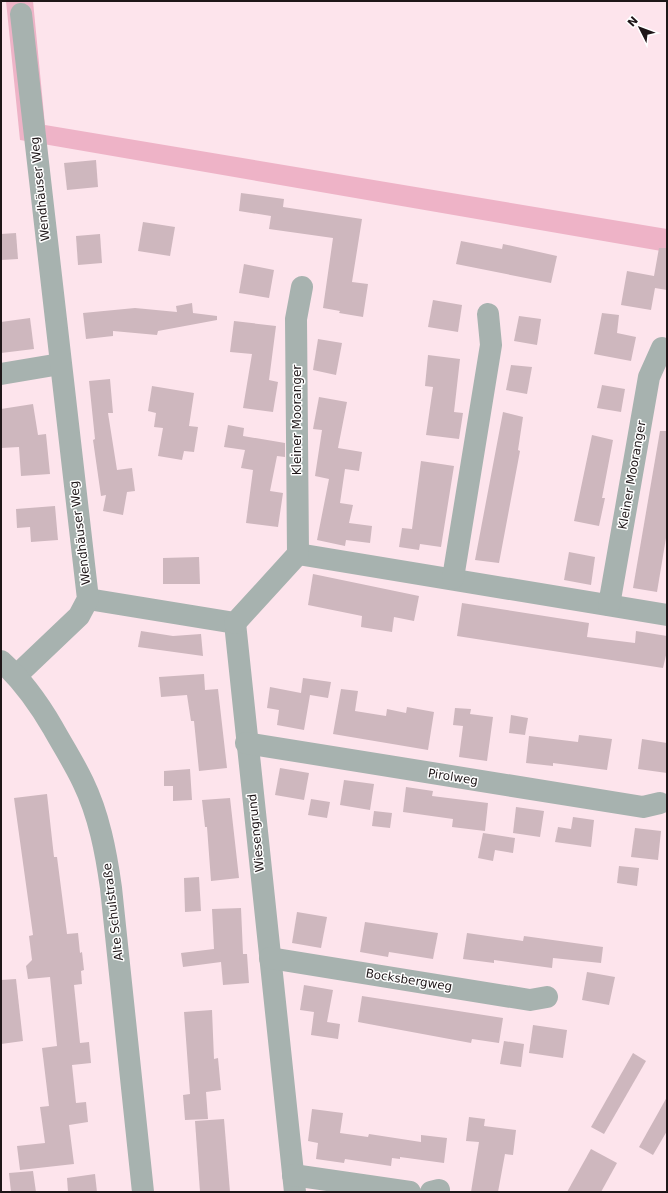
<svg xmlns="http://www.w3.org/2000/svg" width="668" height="1193" viewBox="0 0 668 1193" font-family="'DejaVu Sans',sans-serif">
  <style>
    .green { fill: #eeb3c7 }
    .building { fill: #ceb7be }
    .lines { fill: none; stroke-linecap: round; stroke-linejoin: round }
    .minor { stroke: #a7b2af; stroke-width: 22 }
    .tertiary { stroke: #a7b2af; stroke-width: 22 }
    .labels { text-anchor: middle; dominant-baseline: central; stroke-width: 3; stroke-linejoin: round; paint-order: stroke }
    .street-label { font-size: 12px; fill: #1e1618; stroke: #fff }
  </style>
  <rect width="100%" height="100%" fill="#fde4ec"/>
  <polygon class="green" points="6,1 33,1 45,125 667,229 667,252 20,140"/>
  <g class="building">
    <polygon points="96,160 98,187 67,190 64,163"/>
    <polygon points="241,193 284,199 283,207 362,219 352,282 368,284 363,317 339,313 340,311 323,308 333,238 269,229 271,216 239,211"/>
    <polygon points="143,222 175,227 170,256 138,251"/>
    <polygon points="16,233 18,259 1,260 1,234"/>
    <polygon points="100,234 102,263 78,265 76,236"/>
    <polygon points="461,241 502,249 503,244 557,256 551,283 456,264"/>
    <polygon points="659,248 667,248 667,290 655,288 651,310 621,305 627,271 654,276"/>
    <polygon points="244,264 274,270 269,298 239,293"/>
    <polygon points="433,300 462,305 458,332 428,327"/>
    <polygon points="192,303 193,313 217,316 217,320 158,331 157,335 113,331 113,336 86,339 83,313 135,308 177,312 176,306"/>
    <polygon points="602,313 619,315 617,333 636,337 631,361 594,354"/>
    <polygon points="519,316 541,319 537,345 514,341"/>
    <polygon points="30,318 34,349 1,353 1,322"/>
    <polygon points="234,321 276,326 269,380 278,382 273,412 243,408 252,354 230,352"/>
    <polygon points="318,339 342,343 336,375 313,370"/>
    <polygon points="428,355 460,359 454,412 463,413 459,439 426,435 433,387 425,386"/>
    <polygon points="511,365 532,367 527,394 506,390"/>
    <polygon points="110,379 113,413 108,413 117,470 132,468 135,491 127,492 123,515 103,511 106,495 101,496 93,440 95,439 89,381"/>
    <polygon points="602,385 625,389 621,412 597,408"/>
    <polygon points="152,386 194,393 189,426 198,427 194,452 184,451 182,460 158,456 163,428 154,427 156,413 148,411"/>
    <polygon points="319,397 347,402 338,448 362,452 359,471 345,469 340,503 353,505 349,523 372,526 370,543 346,540 345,546 317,540 329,479 315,476 322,430 313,429"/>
    <polygon points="33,404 38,435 46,434 50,474 21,476 19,447 1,448 1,409"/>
    <polygon points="503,412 523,417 518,450 520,451 499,563 475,560"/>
    <polygon points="228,425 244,428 243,436 285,443 285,457 277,456 270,491 283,493 278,527 246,523 253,470 241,468 245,450 224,447"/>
    <polygon points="660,431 667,431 667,532 657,592 633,588"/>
    <polygon points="592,435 613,440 602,498 605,498 599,526 574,521"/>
    <polygon points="421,461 454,466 441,547 420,544 419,550 399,547 402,528 412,529"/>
    <polygon points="55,506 58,540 31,542 30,527 17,528 16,509"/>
    <polygon points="569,552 595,557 591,585 564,580"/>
    <polygon points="199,557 200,584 163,584 163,558"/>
    <polygon points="313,574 419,596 414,621 394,617 392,632 361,627 362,616 308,605"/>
    <polygon points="462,603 589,623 587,637 635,643 636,631 667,636 667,651 663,668 457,636"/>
    <polygon points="141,631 173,636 201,634 203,656 138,647"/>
    <polygon points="204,674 205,690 218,689 227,768 199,771 194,721 191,721 187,695 161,697 159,677"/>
    <polygon points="303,678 331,682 328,698 310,695 304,730 277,725 279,710 267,708 270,687 301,693"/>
    <polygon points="341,689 358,691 355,711 386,716 387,709 406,713 407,707 434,712 428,750 333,734"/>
    <polygon points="455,708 471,709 470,714 493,717 487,761 459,757 463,726 453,725"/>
    <polygon points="511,715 528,718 525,735 509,733"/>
    <polygon points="579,735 612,739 607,770 553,763 553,766 526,763 529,736 578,742"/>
    <polygon points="642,739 667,743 667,773 638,769"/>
    <polygon points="280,768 309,773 304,800 275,795"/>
    <polygon points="190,769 192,800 173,801 173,786 164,786 164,771"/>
    <polygon points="344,780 374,784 370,810 340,805"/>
    <polygon points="406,787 433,791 432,796 488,803 485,831 452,827 453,819 403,812"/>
    <polygon points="47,794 54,857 57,857 67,934 78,933 80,953 82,952 84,970 81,971 82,984 74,985 80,1043 89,1042 91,1063 72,1065 76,1103 86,1102 88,1122 69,1125 74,1164 20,1170 17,1146 45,1143 40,1107 49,1106 42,1048 57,1046 50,977 28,979 26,966 32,960 29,936 33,935 14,798"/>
    <polygon points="230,798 239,878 211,881 207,827 205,827 202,800"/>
    <polygon points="311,799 330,802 327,818 308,815"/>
    <polygon points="516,807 544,811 540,837 513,833"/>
    <polygon points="374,811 392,813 390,828 372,826"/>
    <polygon points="573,817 594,820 591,847 555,842 558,827 571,829"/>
    <polygon points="635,828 661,831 658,860 631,857"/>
    <polygon points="483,833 515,838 513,853 495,850 493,861 478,858"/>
    <polygon points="619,866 639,868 637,886 617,883"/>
    <polygon points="199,877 201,911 185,912 184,878"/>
    <polygon points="241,908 243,954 247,954 249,983 223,985 221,962 183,967 181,953 214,949 212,909"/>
    <polygon points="297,912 327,917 321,948 292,943"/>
    <polygon points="365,922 438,933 433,959 389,952 388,957 360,952"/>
    <polygon points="467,933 523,941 524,936 603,947 601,963 553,958 552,968 494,960 494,963 463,959"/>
    <polygon points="587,972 615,977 609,1005 582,1000"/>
    <polygon points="16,979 23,1041 1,1044 1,980"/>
    <polygon points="304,985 333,990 327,1022 340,1024 338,1039 311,1035 314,1012 300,1010"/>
    <polygon points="362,996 503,1018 499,1043 472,1039 471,1043 358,1022"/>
    <polygon points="212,1010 214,1059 218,1058 221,1090 206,1092 208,1119 185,1120 183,1095 190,1094 184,1012"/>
    <polygon points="533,1025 567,1030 563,1058 529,1053"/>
    <polygon points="504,1041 524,1044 521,1067 500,1064"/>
    <polygon points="633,1053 646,1061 604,1134 591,1127"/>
    <polygon points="667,1097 667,1131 653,1155 639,1147"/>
    <polygon points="312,1109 343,1113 340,1133 368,1137 369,1134 421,1142 421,1135 447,1138 444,1163 400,1157 400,1159 392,1158 391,1166 345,1159 344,1163 316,1159 318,1143 308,1141"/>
    <polygon points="469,1117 485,1119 484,1126 516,1130 513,1155 505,1154 498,1192 471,1192 479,1142 466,1141"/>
    <polygon points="224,1119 230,1192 200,1192 195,1121"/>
    <polygon points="591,1149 617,1163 601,1192 567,1192"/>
    <polygon points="33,1171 36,1192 11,1192 9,1173"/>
    <polygon points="95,1174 97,1192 68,1192 67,1178"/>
  </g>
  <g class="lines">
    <g class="minor">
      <polyline points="1,374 60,364"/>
      <polyline points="298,554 667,615"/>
      <polyline points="453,578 491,345 488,314"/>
      <polyline points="88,599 235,623 295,1192"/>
      <polyline points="609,605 649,377 662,348"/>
      <polyline points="235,623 298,554 296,319 302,287"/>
      <polyline points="17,675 79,616 88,599 21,14"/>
      <polyline points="246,743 643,807 660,803"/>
      <polyline points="270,958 530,1000 547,997"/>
      <polyline points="293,1175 410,1192"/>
      <polyline points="431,1192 439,1190"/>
    </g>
    <path class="tertiary" d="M1,661c21,19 38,43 52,67 10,18 21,35 30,54 16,33 23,70 28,106l32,304"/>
  </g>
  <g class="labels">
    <g class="street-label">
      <text transform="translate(40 189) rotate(-96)">Wendhäuser Weg</text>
      <text transform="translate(297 420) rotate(-90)">Kleiner Mooranger</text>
      <text transform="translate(632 475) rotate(-80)">Kleiner Mooranger</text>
      <text transform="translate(80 533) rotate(-97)">Wendhäuser Weg</text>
      <text transform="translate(453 777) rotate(9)">Pirolweg</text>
      <text transform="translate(256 833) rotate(-96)">Wiesengrund</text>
      <text transform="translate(113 912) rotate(-97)">Alte Schulstraße</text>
      <text transform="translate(409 980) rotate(9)">Bocksbergweg</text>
    </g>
  </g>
  <rect width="668" height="1193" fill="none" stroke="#1e1618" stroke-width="4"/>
  <g transform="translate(640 28) rotate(312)" stroke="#ffffff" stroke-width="3" paint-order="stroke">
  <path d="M0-3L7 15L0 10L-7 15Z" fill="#1e1618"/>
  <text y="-6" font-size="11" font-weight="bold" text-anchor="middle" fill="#1e1618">N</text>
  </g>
</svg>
